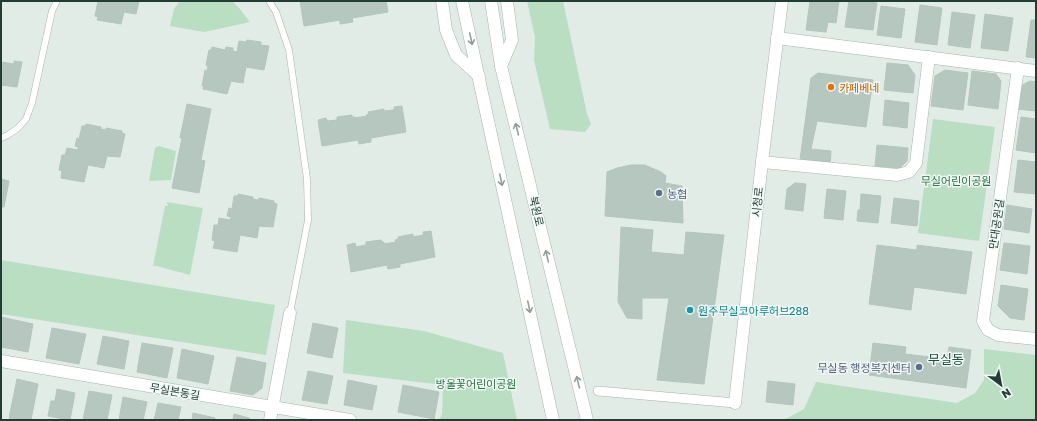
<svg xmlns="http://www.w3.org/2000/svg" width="1037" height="421" viewBox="0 0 1037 421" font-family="'Golos Text','Noto Sans KR',sans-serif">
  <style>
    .green { fill: #b9dec2 }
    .building { fill: #b6c7c0; stroke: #b3c6bd }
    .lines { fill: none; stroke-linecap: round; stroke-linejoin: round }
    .service-casing { stroke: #a4b4ae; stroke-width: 7 }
    .pedestrian-casing { stroke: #a4b4ae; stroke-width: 10 }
    .minor-casing { stroke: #a4b4ae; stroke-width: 13 }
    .tertiary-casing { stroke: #a4b4ae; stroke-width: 13 }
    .service { stroke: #fff; stroke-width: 6 }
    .pedestrian { stroke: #fff; stroke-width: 9 }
    .minor { stroke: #fff; stroke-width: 12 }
    .tertiary { stroke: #fff; stroke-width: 12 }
    .oneway { stroke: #909e9a }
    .food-dot { fill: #e8710a; stroke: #f1f8f5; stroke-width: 1.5 }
    .service-dot { fill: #5c6f8a; stroke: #f1f8f5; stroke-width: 1.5 }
    .culture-dot { fill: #0f9aa8; stroke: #f1f8f5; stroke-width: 1.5 }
    .labels { text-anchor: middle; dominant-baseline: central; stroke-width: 3; stroke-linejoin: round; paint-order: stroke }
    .food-label { font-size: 11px; fill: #c56008; stroke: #f1f8f5; text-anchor: start }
    .park-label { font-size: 11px; fill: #2a7545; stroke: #f1f8f5 }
    .service-label { font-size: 11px; fill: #4e5e75; stroke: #f1f8f5; text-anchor: start }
    .street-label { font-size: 11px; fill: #213d35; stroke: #f1f8f5 }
    .culture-label { font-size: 11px; fill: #0d838f; stroke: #f1f8f5; text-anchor: start }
    .quarter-label { font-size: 13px; fill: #1c5042; stroke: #f1f8f5 }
  </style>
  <rect width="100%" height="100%" fill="#e1ece7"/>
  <g class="green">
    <polygon points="180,1 232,1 240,9 250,22 204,32 170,26 174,9"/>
    <polygon points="527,1 563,1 587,114 591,124 585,132 550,129 534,60 535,37"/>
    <polygon points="933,119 995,127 979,241 918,233"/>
    <polygon points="159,146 176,151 171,180 149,181 155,148"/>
    <polygon points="167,202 203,208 190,275 157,266 153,266 165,206 168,206"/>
    <polygon points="1,260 275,305 266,355 1,314"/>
    <polygon points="346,320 424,331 503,353 517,420 439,420 442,414 443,385 343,373"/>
    <polygon points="984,349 1036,355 1036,420 784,420 804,409 816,382 957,403 975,393 984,380"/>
  </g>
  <g class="building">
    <polygon points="98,1 139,1 136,14 124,12 121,24 97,20 98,17 95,16"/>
    <polygon points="300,1 386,1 388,12 352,18 353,22 340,24 340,20 304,26"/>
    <polygon points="810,1 839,1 836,23 828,22 826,32 806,30"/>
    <polygon points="849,1 858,1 877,3 873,30 845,27"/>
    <polygon points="920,5 942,8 937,45 915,42"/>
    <polygon points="881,6 905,9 901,38 877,35"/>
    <polygon points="952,12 975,15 970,48 948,45"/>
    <polygon points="985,14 1013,18 1008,51 981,48"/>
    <polygon points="1031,20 1036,20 1036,58 1026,57"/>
    <polygon points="247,40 261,42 261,45 269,46 264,70 246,67 243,83 231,81 227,94 203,89 204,86 202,86 205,70 207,71 208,66 206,65 209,50 211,50 212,47 225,50 226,47 233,48 233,51 237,52 239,41 246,42"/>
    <polygon points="14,61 22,62 17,87 1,85 1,62 14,64"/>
    <polygon points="887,63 908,65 915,75 913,93 884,90"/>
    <polygon points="945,70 968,73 963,110 931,106 935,76"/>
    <polygon points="972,71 996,74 1001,81 998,109 968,105"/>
    <polygon points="818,73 873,80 866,127 817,121 811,149 831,151 830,168 800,160 811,78"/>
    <polygon points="1030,81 1036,82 1036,111 1016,109 1019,87"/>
    <polygon points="885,100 909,103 907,128 883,125"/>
    <polygon points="187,104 211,109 201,160 205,161 199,193 172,188 182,138 180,138"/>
    <polygon points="402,106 406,132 371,138 371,142 359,144 358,140 322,146 318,120 326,118 327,121 337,120 337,117 352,115 352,117 355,117 355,118 367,116 366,115 369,114 368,112 384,109 384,111 394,110 394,107"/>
    <polygon points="1021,117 1036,119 1036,153 1016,150"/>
    <polygon points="86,124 101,127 101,129 106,130 106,128 122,131 122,133 125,134 120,157 107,156 104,168 88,165 84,182 61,178 62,171 59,170 62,155 65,155 67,148 78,150 78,147 75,146 77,138 79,139 82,126 85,126"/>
    <polygon points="877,145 908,148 907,161 900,168 875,166"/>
    <polygon points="1018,160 1036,162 1036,194 1014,192"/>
    <polygon points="631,165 645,165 661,172 666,176 665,183 682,186 683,223 605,216 607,172 617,168"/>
    <polygon points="1,179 9,181 4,207 1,207"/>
    <polygon points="795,183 806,184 803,211 785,209 787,189"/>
    <polygon points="827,189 846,191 843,220 824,218"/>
    <polygon points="238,194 253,197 253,199 258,200 259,198 274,201 274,203 277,204 273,227 259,226 257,238 240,235 237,252 213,248 215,241 212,240 214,225 218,225 219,218 230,220 231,217 227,216 229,208 232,209 234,196 238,196"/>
    <polygon points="861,194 881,196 878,223 857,221 858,210 860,210"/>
    <polygon points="894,198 919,201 917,226 891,223"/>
    <polygon points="1007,205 1032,209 1029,233 1004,229"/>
    <polygon points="621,227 653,230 651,252 684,255 686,232 724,235 704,384 657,380 669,298 642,298 642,319 627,318 618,302"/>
    <polygon points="431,231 435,257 400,264 400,267 388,269 387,265 351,272 347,245 355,243 356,247 366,245 366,242 381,240 382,242 384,242 384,244 396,242 395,240 398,239 398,237 413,234 413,237 423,235 423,232"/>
    <polygon points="1004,243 1030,246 1027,274 1000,270"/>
    <polygon points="877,245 917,250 917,245 972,252 966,294 914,287 911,310 869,304"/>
    <polygon points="1001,285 1028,289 1024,320 1010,318 998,306"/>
    <polygon points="1,317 33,324 28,352 1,347"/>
    <polygon points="313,323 338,328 332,358 307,353"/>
    <polygon points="52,328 86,334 79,364 46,358"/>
    <polygon points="103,336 129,341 124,369 97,364"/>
    <polygon points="142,343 173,348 167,378 137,372"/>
    <polygon points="873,343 906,347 905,354 947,359 949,347 971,350 966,388 869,375"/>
    <polygon points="182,349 214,356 208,384 177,378"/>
    <polygon points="237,357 266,363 262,388 253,395 230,391"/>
    <polygon points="308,371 333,376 327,404 302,400"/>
    <polygon points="17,379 38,384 31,420 21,420 9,418"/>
    <polygon points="348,380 377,386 372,410 344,405"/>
    <polygon points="768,381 795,384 793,405 766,402"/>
    <polygon points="403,385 439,392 434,419 398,412"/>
    <polygon points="57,389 75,393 70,420 48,416 51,401 55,401"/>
    <polygon points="89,391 112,395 107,420 83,420"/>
    <polygon points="123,397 147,402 143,420 119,420"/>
    <polygon points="158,403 181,407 178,420 154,420"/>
    <polygon points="193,413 215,418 215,420 192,420"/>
    <polygon points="234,414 249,418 251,420 233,420"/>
  </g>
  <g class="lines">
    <g class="service-casing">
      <g id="service">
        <polyline points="269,1 276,12 289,50 307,179 308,220 290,313"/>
        <polyline points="1,138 8,135 18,128 26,119 32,103 52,11 57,1"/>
      </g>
    </g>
    <g class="pedestrian-casing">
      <polyline id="pedestrian" points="598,391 735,403"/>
    </g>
    <g class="minor-casing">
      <g id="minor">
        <polyline points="777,38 1036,71"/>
        <polyline points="1018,68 983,321 988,330 998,335 1036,339"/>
        <polyline points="762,162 897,175 909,172 916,163 929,57"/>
        <polyline points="1,361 350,420"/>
        <polyline points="735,403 762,162 782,1"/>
        <polyline points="270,420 290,313"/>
      </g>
    </g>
    <g class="tertiary-casing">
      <g id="tertiary">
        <polyline points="442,1 446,30 456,55 479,76"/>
        <polyline points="462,1 553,420"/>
        <polyline points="491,1 501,66 587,420"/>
        <polyline points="501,66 512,40 507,1"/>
      </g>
    </g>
    <use href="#service" class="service"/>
    <use href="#pedestrian" class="pedestrian"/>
    <use href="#minor" class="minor"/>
    <use href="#tertiary" class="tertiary"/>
  </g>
  <defs><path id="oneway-shaft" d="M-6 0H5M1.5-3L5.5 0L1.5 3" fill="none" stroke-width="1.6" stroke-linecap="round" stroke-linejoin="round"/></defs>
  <g class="oneway">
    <use href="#oneway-shaft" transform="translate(471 39) rotate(78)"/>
    <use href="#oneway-shaft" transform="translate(517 129) rotate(-104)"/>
    <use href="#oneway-shaft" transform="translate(501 180) rotate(78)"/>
    <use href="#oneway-shaft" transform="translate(547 256) rotate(-103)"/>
    <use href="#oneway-shaft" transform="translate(529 307) rotate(78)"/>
    <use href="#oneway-shaft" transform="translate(578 382) rotate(-103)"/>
  </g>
  <circle class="food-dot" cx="831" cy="87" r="4"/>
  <g class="service-dot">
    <circle cx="659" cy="193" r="4"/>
    <circle cx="919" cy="367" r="4"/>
  </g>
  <circle class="culture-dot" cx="690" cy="310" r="4"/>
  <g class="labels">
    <g class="food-label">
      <text x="839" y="87">카페베네</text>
    </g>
    <g class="park-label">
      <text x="956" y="180">무실어린이공원</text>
      <text x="476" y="383">방울꽃어린이공원</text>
    </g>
    <g class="service-label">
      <text x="667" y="193">농협</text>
      <text x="911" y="367" text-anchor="end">무실동 행정복지센터</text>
    </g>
    <g class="street-label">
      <text transform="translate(757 202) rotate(-84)">시청로</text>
      <text transform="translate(537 211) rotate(77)">북원로</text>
      <text transform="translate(996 224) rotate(-82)">만대공원길</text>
      <text transform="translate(175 391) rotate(10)">무실본동길</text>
    </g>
    <g class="culture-label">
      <text x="698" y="310">원주무실코아루허브288</text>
    </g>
    <g class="quarter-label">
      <text x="946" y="359">무실동</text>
    </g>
  </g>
  <rect width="1037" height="421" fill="none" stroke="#213d35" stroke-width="4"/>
  <g transform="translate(1001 385) rotate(148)" stroke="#f1f8f5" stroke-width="3" paint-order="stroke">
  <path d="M0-3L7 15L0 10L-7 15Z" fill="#213d35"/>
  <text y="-6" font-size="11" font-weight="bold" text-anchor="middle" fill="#213d35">N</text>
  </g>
</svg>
